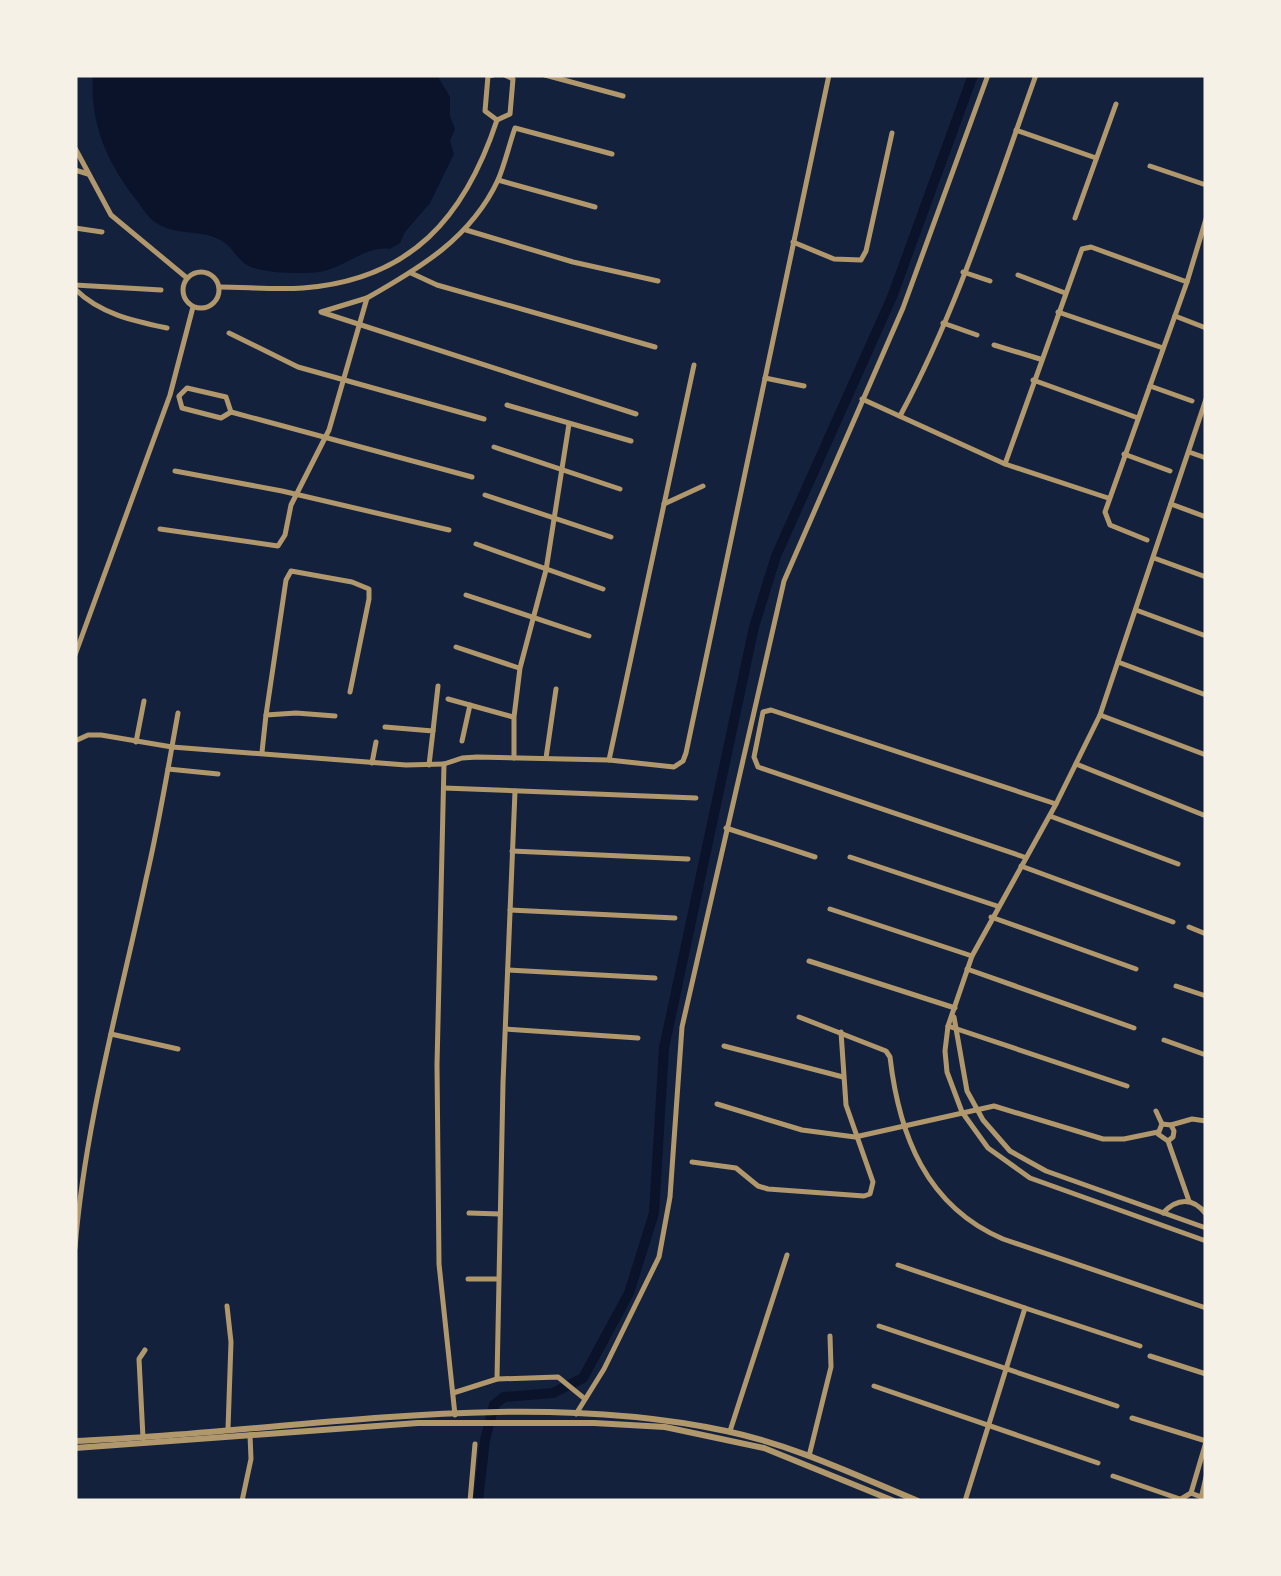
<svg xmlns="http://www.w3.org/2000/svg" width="1281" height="1576" viewBox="0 0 1281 1576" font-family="'Open Sans',sans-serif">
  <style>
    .water { fill: #0b132b }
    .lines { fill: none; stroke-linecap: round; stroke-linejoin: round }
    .canal { stroke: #0b132b; stroke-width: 10 }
    .minor { stroke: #b1986c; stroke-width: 5 }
    .tertiary { stroke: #b1986c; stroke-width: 6 }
  </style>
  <rect width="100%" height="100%" fill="#14213d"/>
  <path class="water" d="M93,75h344l13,22v19l5,13 -5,12 4,13 -24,49 -25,29 -5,11 -10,6c-24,-4 -47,20 -71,23 -17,2 -62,2 -75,-9 -11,-9 -13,-19 -28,-25 -19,-8 -40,-3 -58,-14 -9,-5 -15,-15 -21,-23 -29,-37 -48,-78 -44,-126z"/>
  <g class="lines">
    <polyline class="canal" points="478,1501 485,1440 494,1405 504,1397 553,1393 583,1378 629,1293 654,1213 664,1048 754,627 776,556 892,297 973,75"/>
    <g class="minor">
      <polyline points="493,75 488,76 485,111 497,120"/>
      <polyline points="545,75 623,96"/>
      <polyline points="1016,130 1096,158"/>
      <polyline points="75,148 111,215 187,278"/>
      <polyline points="1150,166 1206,185"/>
      <polyline points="75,170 88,174"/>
      <polyline points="498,180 595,207"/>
      <polyline points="1075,218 1116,104"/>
      <polyline points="75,228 102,232"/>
      <polyline points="466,230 573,262 658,281"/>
      <polyline points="793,242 834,259 861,260 866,251 892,133"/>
      <circle cx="201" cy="290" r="18"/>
      <polyline points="963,272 990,281"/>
      <polyline points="411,273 437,285 655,347"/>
      <polyline points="1018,275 1065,293"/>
      <polyline points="75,285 161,290"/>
      <path d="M219,287c27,0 56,3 84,1 108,-8 162,-71 194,-168l13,-6 3,-35 -8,-4"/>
      <path d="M75,289c25,25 59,32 92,39"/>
      <polyline points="367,298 321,312 636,414"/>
      <polyline points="1058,312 1163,348"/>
      <polyline points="1175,316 1206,328"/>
      <polyline points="943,323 977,335"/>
      <polyline points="229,333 298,367 484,419"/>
      <polyline points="994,345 1040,359"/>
      <polyline points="765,378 804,386"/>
      <polyline points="1033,380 1138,418"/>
      <polyline points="1150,386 1192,401"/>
      <polyline points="179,396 187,388 226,397 231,412"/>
      <polyline points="179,397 182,408 221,418 231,412 472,477"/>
      <polyline points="862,399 1005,464 1108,498"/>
      <polyline points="1206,399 1100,715 1056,804 972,956 948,1026 945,1051 947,1072 962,1112 988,1148 1030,1178 1206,1241"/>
      <polyline points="507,405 631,441"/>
      <path d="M900,416c58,-107 95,-227 136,-341"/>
      <polyline points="494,447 620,489"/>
      <polyline points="1189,452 1206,458"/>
      <polyline points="1124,454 1170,471"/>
      <polyline points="1005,464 1082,249 1091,247 1187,282"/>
      <polyline points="175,471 282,491 449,530"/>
      <polyline points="485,495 611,537"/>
      <polyline points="664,504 703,486"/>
      <polyline points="1171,504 1206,517"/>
      <path d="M160,529l118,17 7,-11 6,-30 38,-75 38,-132c53,-30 104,-60 131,-118 7,-16 11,-35 17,-52l97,26"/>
      <polyline points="1147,540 1110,525 1105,512 1187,282 1206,219"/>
      <polyline points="476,544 603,589"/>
      <polyline points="1154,558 1206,577"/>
      <polyline points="466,595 589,636"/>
      <polyline points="1136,610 1206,636"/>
      <polyline points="456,647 519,668"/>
      <polyline points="75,655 170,395 193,307"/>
      <polyline points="1118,662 1206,695"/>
      <polyline points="448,699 513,717"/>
      <polyline points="266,715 286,580 291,571 352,582 369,589 369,599 350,692"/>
      <polyline points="1100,715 1206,755"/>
      <polyline points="385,727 433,731 429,765"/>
      <polyline points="433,731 438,686"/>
      <polyline points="75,741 88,735 101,735 172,747 406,765 444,764 462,758 477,757 609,760 674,767 683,761 686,753 829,75"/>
      <polyline points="462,741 470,705"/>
      <polyline points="136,742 144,701"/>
      <polyline points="262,752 266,715 296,713 335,716"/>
      <polyline points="514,758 514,717 520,668 546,570 569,424"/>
      <polyline points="546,758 556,689"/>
      <polyline points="609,760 694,365"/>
      <polyline points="372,763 376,742"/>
      <polyline points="444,764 437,1065 439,1264 455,1415"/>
      <polyline points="1076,764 1206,816"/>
      <polyline points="168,769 218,774"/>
      <polyline points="444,788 696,798"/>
      <polyline points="515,791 503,1083 497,1379 558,1377 585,1399"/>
      <polyline points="1050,816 1178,864"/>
      <polyline points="726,828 815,857"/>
      <polyline points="512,851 688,859"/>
      <polyline points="850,857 997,906"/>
      <polyline points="1024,857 758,767 754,757 763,712 771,710 1056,804"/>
      <polyline points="1021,866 1173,922"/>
      <polyline points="830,909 972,956"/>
      <polyline points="510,910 675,918"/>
      <polyline points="991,917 1136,969"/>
      <polyline points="1189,927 1206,934"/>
      <polyline points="809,961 955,1008"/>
      <polyline points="967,969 1134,1028"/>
      <polyline points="508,970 655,978"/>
      <polyline points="1176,986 1206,996"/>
      <path d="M799,1017l87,34 4,6c9,78 36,149 113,182l203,69"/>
      <polyline points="954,1017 967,1091 983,1120 1010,1151 1046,1171 1206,1228"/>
      <polyline points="948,1026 1127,1086"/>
      <polyline points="506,1029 638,1038"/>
      <polyline points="111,1034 178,1049"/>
      <polyline points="1164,1040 1206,1055"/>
      <polyline points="724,1046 843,1077"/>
      <polyline points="717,1104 802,1130 855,1137 994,1106 1103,1139 1124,1139 1158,1132"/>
      <polyline points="1156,1111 1162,1124"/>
      <polyline points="1171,1125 1192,1119 1206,1121"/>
      <polyline points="1168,1141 1173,1137 1174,1131 1171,1125 1162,1124 1158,1134 1168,1141 1189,1201"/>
      <polyline points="692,1162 736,1168 758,1186 768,1189 864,1196 870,1194 873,1182 846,1105 841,1032"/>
      <polyline points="469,1213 500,1214"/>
      <path d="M1163,1213c14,-15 30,-16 43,1"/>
      <path d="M75,1248c10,-125 45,-247 71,-369 13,-55 22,-111 32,-166"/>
      <polyline points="898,1265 1025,1308"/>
      <polyline points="468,1279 498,1279"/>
      <polyline points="227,1306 231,1342 228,1429"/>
      <polyline points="879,1326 1117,1406"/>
      <polyline points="1150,1356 1206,1374"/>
      <polyline points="874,1386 1098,1463"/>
      <polyline points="453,1393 497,1379"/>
      <polyline points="576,1414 604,1369 659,1257 670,1197 682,1027 784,581 903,308 988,75"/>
      <polyline points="1132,1418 1206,1441"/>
      <polyline points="730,1431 787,1255"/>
      <polyline points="143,1438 139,1359 145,1350"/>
      <polyline points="809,1456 831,1367 830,1336"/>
      <polyline points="1113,1476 1180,1499"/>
      <polyline points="1191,1493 1206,1442"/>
      <polyline points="1202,1494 1206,1477"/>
      <polyline points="1181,1499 1191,1493 1206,1499"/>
      <polyline points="242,1501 251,1459 250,1435"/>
      <polyline points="470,1501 475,1444"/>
      <polyline points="965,1501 1025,1308 1140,1346"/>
    </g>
    <g class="tertiary">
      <path d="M75,1441c213,-8 440,-55 651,-10 67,14 129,44 192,70"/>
      <polyline points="75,1448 418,1423 594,1423 665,1427 764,1448 894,1501"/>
    </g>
  </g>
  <rect width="1281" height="1576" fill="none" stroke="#f6f1e7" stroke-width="155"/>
</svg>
